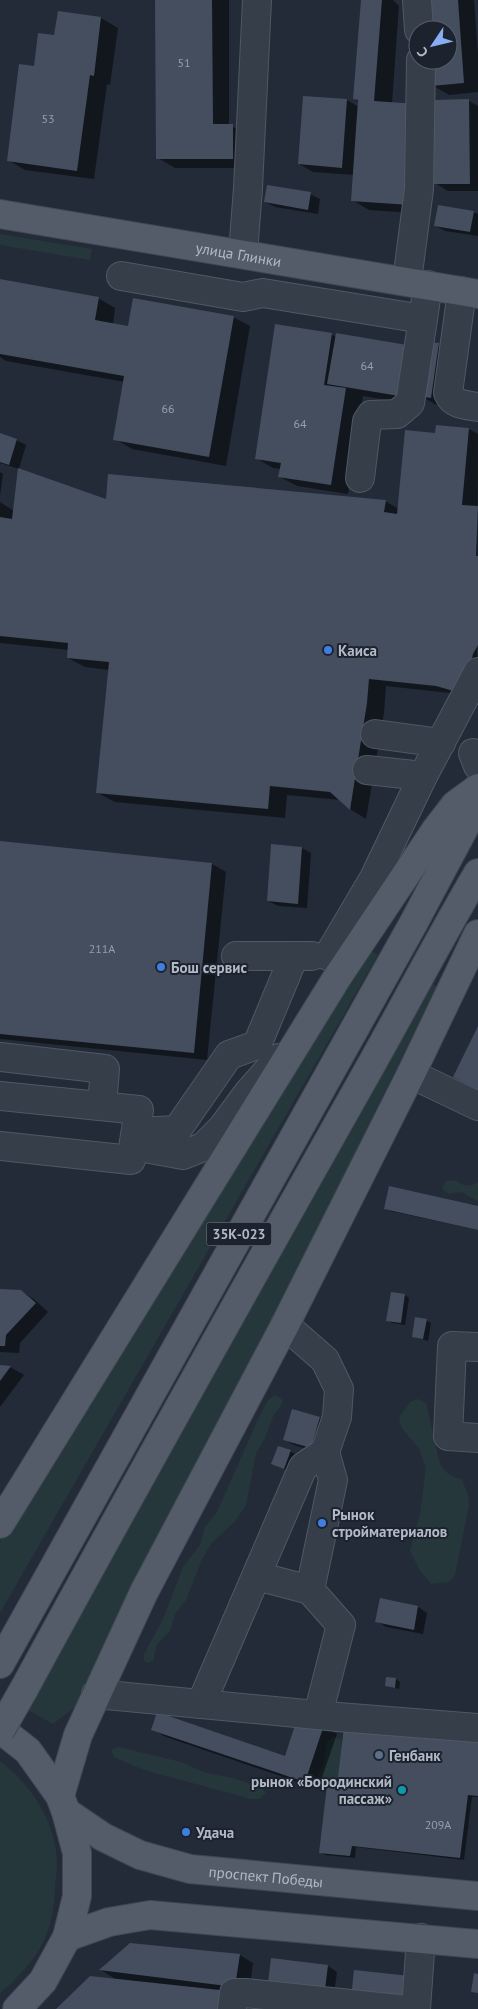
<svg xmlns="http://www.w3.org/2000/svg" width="478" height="2009" viewBox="0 0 478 2009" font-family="'PT Sans',sans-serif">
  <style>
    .green { fill: #25373a }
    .shadow { fill: #0007 }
    .building { fill: #444e5e }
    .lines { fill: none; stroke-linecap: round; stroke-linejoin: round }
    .minor-casing { stroke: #515865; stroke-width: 30 }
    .major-casing { stroke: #404753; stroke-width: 30 }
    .minor { stroke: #363e4a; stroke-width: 28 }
    .major { stroke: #545c6a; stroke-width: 28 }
    .major-bridge-casing { stroke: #404753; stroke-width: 30; stroke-linecap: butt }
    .major-bridge { stroke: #545c6a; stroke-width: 28 }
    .shop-dot { fill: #3f7fe0; stroke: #1c232e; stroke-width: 2 }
    .service-dot { fill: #5c6f8a; stroke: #1c232e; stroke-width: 2 }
    .culture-dot { fill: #0f9aa8; stroke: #1c232e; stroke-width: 2 }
    .labels { text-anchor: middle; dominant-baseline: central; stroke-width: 4; stroke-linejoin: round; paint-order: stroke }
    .number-label { font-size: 12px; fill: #969eac }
    .shield { fill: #1c232e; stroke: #848b98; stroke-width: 1 }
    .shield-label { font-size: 14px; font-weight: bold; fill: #b1b8c6 }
    .street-label { font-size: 15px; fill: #b1b8c6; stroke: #1c232e }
    .poi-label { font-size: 15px; font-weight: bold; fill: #b1b8c6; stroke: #1c232e; text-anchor: start }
  </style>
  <rect width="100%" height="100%" fill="#232b39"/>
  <g class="green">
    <polygon points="0,234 92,249 90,260 0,245"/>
    <polygon points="370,950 378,955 0,1613 0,1540"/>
    <polygon points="428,982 437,986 87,1698 53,1724 26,1709"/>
    <path d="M455,1180c8,6 14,8 23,2v19c-13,-5 -12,-12 -28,-7l-8,-5 4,-8z"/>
    <polygon points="275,1395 283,1400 280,1408 274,1414 265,1438 256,1453 246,1505 236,1520 211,1544 202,1559 186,1600 175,1614 170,1631 157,1644 153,1661 147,1663 144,1660 144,1654 162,1621 183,1567 200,1545 205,1527 217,1512 259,1417 268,1400"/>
    <path d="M418,1399l8,4 14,61c6,9 11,13 22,15l6,17 1,9 -14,70 -6,7 -18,2 -12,-15 -9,-18 10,-37 6,-47 -7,-18 -18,-22 -2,-9 11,-16z"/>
    <path d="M333,1737l8,2c2,17 1,36 -10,50h-10l-4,-11 7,-16 2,-19z"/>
    <polygon points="119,1747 181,1762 206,1773 233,1778 260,1787 266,1792 260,1799 251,1799 144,1770 114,1757 111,1750"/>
    <path d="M0,1761c32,25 57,62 57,104 0,7 -2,15 -2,23 -1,17 -3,36 -11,52 -9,20 -27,39 -44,53z"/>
  </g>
  <g class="shadow">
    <polygon points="157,0 229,0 229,125 249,135 249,168 175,168 158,158"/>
    <polygon points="362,0 393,0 399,6 392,103 417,105 469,101 478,106 478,191 448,191 435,183 435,136 433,136 427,214 369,210 352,200 354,175 313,172 299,164 347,100 359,107 360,102 354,99"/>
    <polygon points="426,0 474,0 478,54 478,92 449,95 432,85 448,60 448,30"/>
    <polygon points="59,12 101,18 118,28 110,85 107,84 94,179 25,170 8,160 35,67 55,37"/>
    <polygon points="310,194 320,199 318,214 275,207 265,202"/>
    <polygon points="473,212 478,214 478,236 445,231 436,226"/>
    <polygon points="0,289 98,298 115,308 113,325 129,328 233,317 250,326 226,466 132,449 115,439 125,382 6,361 0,357"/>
    <polygon points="331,334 336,337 407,346 438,345 455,354 448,407 436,405 418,394 416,405 363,396 348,494 297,486 280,477 281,469 273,468 256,458"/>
    <polygon points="437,427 469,429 478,434 477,701 450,693 386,686 384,713 366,819 350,809 341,800 287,795 285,818 115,802 98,793 109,670 85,667 68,658 69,650 0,643 0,502 14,511 107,501 385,501 399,509 436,434"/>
    <polygon points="0,435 16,440 26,445 19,469 0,463"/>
    <polygon points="0,472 3,474 0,496"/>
    <polygon points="0,842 212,864 226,872 207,1060 0,1039"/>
    <polygon points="302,848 311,853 307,908 278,906 268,901"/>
    <polygon points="478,1207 478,1230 390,1211 385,1208"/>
    <polygon points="0,1290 21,1291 35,1300 48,1312 20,1343 19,1353 0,1352"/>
    <polygon points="405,1295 409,1298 405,1325 392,1323 388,1320"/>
    <polygon points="426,1320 431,1323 428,1341 413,1336"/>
    <polygon points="0,1366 10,1367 24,1375 0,1407"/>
    <polygon points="320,1418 329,1423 321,1453 294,1445 285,1440"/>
    <polygon points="290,1451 295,1454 289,1471 277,1466"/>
    <polygon points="418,1607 427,1613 423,1634 386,1627 377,1621"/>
    <polygon points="396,1679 400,1682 399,1689 386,1686"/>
    <polygon points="323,1726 337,1734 318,1789 166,1737 152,1729 286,1758"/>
    <polygon points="478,1742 478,1797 472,1797 464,1860 356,1847 355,1858 325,1855 321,1852 338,1786"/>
    <polygon points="240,1955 253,1963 249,1994 58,2009 117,1980 101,1970"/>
    <polygon points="328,1966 337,1972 333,2002 278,1995"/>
  </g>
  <g class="building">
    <polygon points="155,0 212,0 213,124 233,124 233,159 156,159"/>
    <polygon points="361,0 382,0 374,101 418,104 410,205 351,201 358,100 353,99"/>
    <polygon points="425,0 458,0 464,83 431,86 429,60 448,60 448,30 427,30"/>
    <polygon points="58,11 101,17 94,76 90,75 77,171 7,161 19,64 34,66 38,33 54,35"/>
    <polygon points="303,96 347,99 342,168 298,164"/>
    <polygon points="469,99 470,184 434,184 433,100"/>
    <polygon points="267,185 311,192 308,210 264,202"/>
    <polygon points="438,205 474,211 470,232 434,226"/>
    <polygon points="0,279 99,297 95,320 128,326 133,298 234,316 209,457 113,440 124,376 0,354"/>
    <polygon points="275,324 332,333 324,385 346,388 331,485 278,477 281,463 255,459"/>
    <polygon points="336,333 407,345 399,396 327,384"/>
    <polygon points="425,342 439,343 431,398 418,396"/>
    <polygon points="436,425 469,428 462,505 478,506 476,556 478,556 478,645 473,654 464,694 436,686 369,679 367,703 350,810 330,792 270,786 268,809 96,793 109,662 67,658 68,643 0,636 0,517 12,519 18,468 106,499 108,474 386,500 384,512 397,514 405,430 435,433"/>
    <polygon points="0,433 17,439 9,465 0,462"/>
    <polygon points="0,841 212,863 194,1053 0,1034"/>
    <polygon points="271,844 302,847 298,904 267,901"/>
    <polygon points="478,1026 478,1090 453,1077"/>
    <polygon points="389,1186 478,1206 478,1230 384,1209"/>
    <polygon points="0,1289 21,1290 36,1303 6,1335 5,1346 0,1346"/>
    <polygon points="391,1292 405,1294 401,1323 386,1321"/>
    <polygon points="415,1317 427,1319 423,1339 412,1337"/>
    <polygon points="0,1365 11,1366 0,1381"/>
    <polygon points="292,1409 320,1417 311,1448 283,1440"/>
    <polygon points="278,1446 291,1450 284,1469 271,1464"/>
    <polygon points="380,1598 418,1606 414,1630 375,1622"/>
    <polygon points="386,1677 396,1678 395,1688 385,1686"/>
    <polygon points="157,1712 285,1756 298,1716 324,1725 305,1782 151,1730"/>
    <polygon points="344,1727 478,1741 478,1796 468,1795 460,1858 352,1846 350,1856 319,1853 327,1785 337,1785"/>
    <polygon points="130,1943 240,1954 235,1987 99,1970"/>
    <polygon points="271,1958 328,1965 324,1997 267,1990"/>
    <polygon points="354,1970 410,1976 409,2005 351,1998"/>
    <polygon points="474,1973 478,1974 478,1993 471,1992"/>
    <polygon points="90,1976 229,1991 227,2009 56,2009"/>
  </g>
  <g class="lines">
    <g class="minor-casing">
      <g id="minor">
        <polyline points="417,0 419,30"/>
        <polyline points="243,253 248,188 257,0"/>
        <polyline points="121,276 243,297 263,293 423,319 428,285"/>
        <polyline points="407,281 419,189 421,60"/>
        <path d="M462,291l-14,102c5,12 18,12 30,14"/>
        <polyline points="360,478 367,421 371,415 397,414 410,403 423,319"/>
        <polyline points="375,734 441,743"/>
        <polyline points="473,753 478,766"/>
        <polyline points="367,770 423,776"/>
        <polyline points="236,956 312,956"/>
        <polyline points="328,956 374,878 423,776 478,672"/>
        <polyline points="0,1057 105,1069 102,1106"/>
        <polyline points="411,1074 478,1106"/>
        <polyline points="0,1096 139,1110 131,1160 0,1146"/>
        <polyline points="136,1132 177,1130 229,1055 257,1045 294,956"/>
        <polyline points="134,1146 183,1155 203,1147 223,1127 248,1093 279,1058"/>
        <polyline points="478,1347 452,1346 448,1436 478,1438"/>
        <polyline points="257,1576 310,1590"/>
        <polyline points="96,1694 338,1717 478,1728"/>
        <polyline points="201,1704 303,1467 325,1452 337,1417 339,1389 325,1360 285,1325"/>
        <polyline points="318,1715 341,1625 310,1590 333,1480 325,1452"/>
        <polyline points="232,2009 234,1993 246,1993 398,2009"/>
        <polyline points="416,2009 421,1938"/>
      </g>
    </g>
    <g class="major-casing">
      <g id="major">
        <path id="s1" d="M0,214l478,80"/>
        <polyline points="0,1524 338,976 435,831 455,805 478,788"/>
        <polyline points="0,1664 413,924 478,802"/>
        <path d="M24,1689c112,-206 227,-411 342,-615 38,-67 73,-135 112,-201"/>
        <polyline points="0,1729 28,1751 60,1796 66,1812 77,1853 77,1896 67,1937 43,1981 17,2009"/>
        <polyline points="60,1796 78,1735 144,1592 285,1325 411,1074 478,934"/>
        <path id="s2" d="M66,1812l37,25 37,18 50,14 288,27"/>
        <polyline points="67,1937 109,1922 150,1915 478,1944"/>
      </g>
    </g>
    <use href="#minor" class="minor"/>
    <use href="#major" class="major"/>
    <g class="major-bridge-casing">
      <polyline id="major-bridge" points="0,1731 24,1689"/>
    </g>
    <use href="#major-bridge" class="major-bridge"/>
  </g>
  <g class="shop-dot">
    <circle cx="328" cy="650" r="5"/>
    <circle cx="161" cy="967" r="5"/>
    <circle cx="322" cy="1523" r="5"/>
    <circle cx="186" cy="1832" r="5"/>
  </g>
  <circle class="service-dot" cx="379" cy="1755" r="5"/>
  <circle class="culture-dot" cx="402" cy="1790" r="5"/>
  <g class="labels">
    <g class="number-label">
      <text x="184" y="62">51</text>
      <text x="48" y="118">53</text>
      <text x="367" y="365">64</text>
      <text x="168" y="408">66</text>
      <text x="300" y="423">64</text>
      <text x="102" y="948">211А</text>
      <text x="438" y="1824">209А</text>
    </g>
    <rect class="shield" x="206.5" y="1222.5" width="65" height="23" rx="4"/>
    <g class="shield-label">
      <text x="239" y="1234">35К-023</text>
    </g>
    <g class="street-label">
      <text stroke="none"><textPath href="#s1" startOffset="242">улица Глинки</textPath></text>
      <text stroke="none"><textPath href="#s2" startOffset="214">проспект Победы</textPath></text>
    </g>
    <g class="poi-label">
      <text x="338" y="650">Каиса</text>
      <text x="171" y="967">Бош сервис</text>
      <text x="332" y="1514">Рынок<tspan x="332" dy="17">стройматериалов</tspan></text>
      <text x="389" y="1755">Генбанк</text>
      <text x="392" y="1781" text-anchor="end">рынок «Бородинский<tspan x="392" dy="17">пассаж»</tspan></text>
      <text x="196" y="1832">Удача</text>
    </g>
  </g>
  <g transform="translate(433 45) rotate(235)"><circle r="24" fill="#1c232e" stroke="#585f6b"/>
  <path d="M0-4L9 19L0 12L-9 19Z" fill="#89adf3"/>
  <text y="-8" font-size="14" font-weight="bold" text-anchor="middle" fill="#b1b8c6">С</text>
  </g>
</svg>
